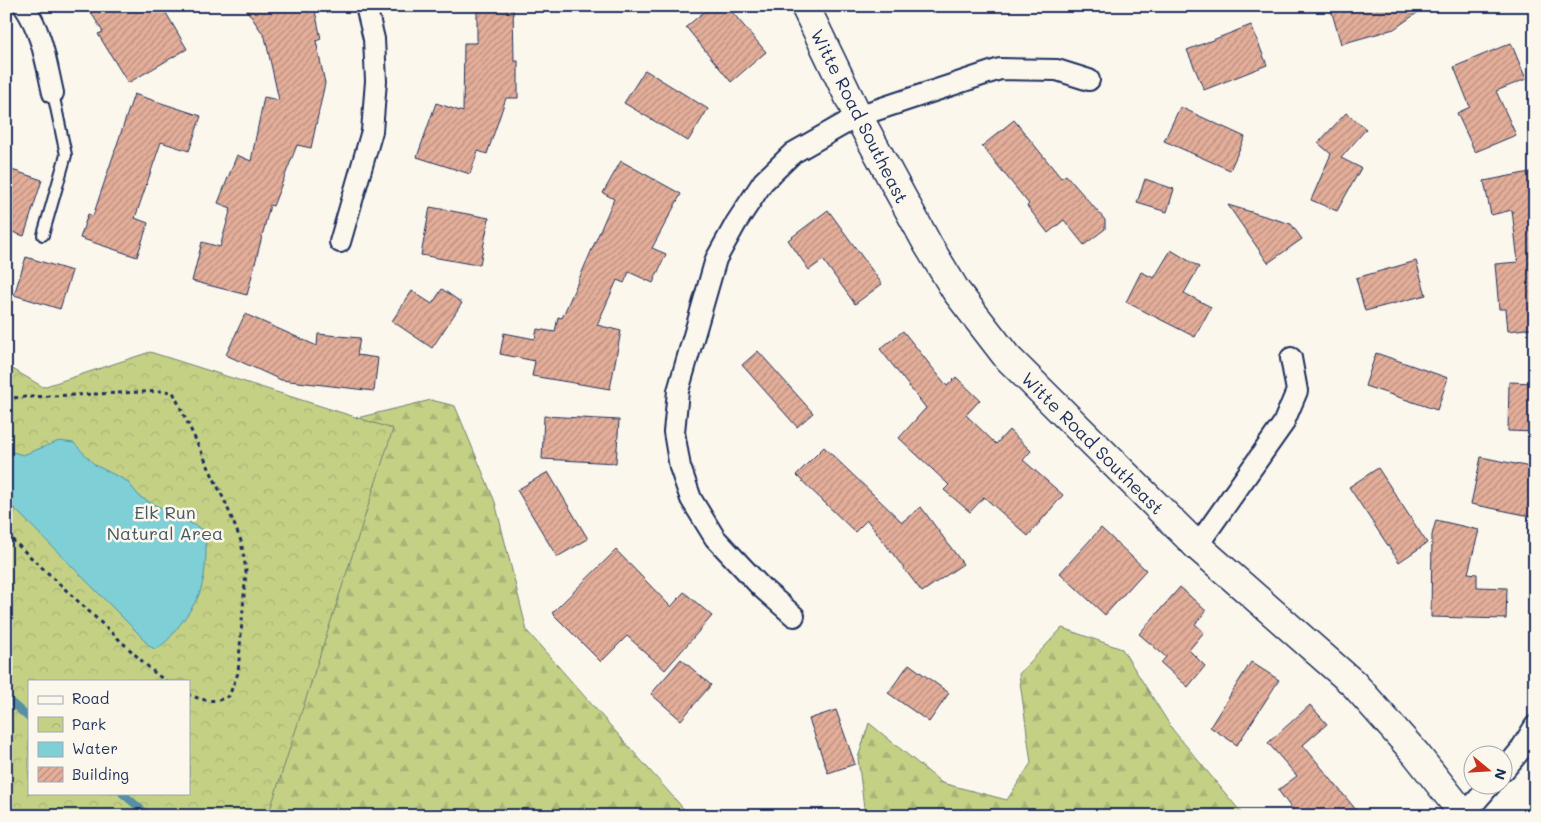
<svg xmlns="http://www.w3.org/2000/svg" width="1541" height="822" viewBox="0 0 1541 822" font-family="Mali,sans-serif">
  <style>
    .forest { fill: url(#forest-firs); stroke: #708072 }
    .park { fill: url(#park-crowns); stroke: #708072; fill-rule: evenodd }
    .water { fill: #7ecfd6; stroke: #568fa6 }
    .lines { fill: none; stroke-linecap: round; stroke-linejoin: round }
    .stream { stroke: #568fa6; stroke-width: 8 }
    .building { fill: url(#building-hatch); stroke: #1b2f5e }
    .lane-casing { stroke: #1b2f5e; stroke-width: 14 }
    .street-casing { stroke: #1b2f5e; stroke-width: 24 }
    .secondary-casing { stroke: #1b2f5e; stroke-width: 31 }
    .path { stroke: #1b2f5e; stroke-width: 3; stroke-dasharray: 4 4; stroke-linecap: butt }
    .lane { stroke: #fbf7ec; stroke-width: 10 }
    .street { stroke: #fbf7ec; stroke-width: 20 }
    .secondary { stroke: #fbf7ec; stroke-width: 28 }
    .labels { text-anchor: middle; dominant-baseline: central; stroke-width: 5; stroke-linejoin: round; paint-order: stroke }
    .street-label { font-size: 18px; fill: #1b2f5e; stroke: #fbf7ec }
    .park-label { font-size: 18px; fill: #455868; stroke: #fbf7ec }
  </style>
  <defs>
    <pattern id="forest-firs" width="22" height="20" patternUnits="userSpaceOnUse" patternTransform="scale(1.25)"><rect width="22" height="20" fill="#c4d185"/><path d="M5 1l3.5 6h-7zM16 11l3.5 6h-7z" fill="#a8b475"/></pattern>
    <pattern id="park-crowns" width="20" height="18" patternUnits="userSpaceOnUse" patternTransform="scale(1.25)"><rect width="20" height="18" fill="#c4d185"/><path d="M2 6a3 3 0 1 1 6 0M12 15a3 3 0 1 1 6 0" fill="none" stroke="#a8b475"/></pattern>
    <pattern id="building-hatch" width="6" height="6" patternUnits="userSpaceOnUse" patternTransform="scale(1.25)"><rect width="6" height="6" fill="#e4ae99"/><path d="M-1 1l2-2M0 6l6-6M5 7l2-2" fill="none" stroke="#b88e80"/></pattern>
  </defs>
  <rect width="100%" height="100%" fill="#fbf7ec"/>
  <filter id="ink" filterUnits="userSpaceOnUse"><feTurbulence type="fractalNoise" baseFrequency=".02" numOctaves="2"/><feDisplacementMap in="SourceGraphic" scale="10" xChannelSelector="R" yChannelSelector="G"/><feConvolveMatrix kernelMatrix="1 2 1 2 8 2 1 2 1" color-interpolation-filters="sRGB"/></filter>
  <g filter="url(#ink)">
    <g class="forest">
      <polygon points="431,400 455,406 495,502 527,631 690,816 6,816 6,739 29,793 189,793 328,425"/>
      <polygon points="1062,628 1122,649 1173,730 1244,816 865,816 858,758 869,723 942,783 1007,800 1031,763 1019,674"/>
    </g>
    <path class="park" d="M150,352l243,77 -125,387h-262v-451l37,22zM29,681h160v112h-160z"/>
    <path class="water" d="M59,441l15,2 21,22 32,16 13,16 64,33c4,18 2,52 -7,69 -6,11 -14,22 -22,32 -6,8 -11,14 -20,18l-6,-3 -12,-14 -131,-132v-50l17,5z"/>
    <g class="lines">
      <g class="stream">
        <polyline points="6,698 29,718"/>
        <polyline points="122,793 149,816"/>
      </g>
    </g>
    <g class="building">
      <polygon points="87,6 162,6 187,49 128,83 98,34 103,32"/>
      <polygon points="244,6 314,6 321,39 316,41 325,83 311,148 297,145 273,206 270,205 247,295 192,281 202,242 220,247 231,208 218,203 237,155 251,161 264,97 279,100 265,37"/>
      <polygon points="477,6 513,6 514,61 518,61 518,98 506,98 487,154 478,151 470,174 417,157 436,103 463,112 464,43 477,43"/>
      <polygon points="711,6 727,6 766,52 731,82 686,27"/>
      <polygon points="1330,6 1427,6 1394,29 1341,44"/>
      <polygon points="1251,25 1267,65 1204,90 1187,50"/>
      <polygon points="1511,43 1526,79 1496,91 1516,135 1475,152 1457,113 1470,107 1454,67"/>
      <polygon points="645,70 708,109 688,141 624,103"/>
      <polygon points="134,94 201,116 189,151 161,142 135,218 148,223 137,257 80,238 88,214 93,216"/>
      <polygon points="1180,107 1245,137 1230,170 1164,141"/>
      <polygon points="1346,113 1366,129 1341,158 1361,168 1337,211 1311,200 1331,154 1318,143"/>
      <polygon points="1014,120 1061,178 1066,175 1105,220 1105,229 1084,245 1064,220 1048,233 1027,206 1029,204 982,146"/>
      <polygon points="621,161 681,194 652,248 666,254 653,283 629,272 624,283 617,280 597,325 621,331 610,389 532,376 535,361 500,354 504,333 535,339 537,329 555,332 558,317 562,318 614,199 603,193"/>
      <polygon points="6,168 42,180 24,236 6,230"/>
      <polygon points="1535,171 1535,328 1508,331 1506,309 1499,309 1495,264 1518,262 1512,210 1491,215 1484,181"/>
      <polygon points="1145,179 1174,189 1167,212 1137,203"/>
      <polygon points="1228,205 1291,224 1302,239 1268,263"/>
      <polygon points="430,207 489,218 480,264 471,264 421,255"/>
      <polygon points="828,210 882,284 855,304 823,260 809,270 788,240"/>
      <polygon points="1171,250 1199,267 1184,293 1211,307 1195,337 1126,302 1141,272 1154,278"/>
      <polygon points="26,257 72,271 60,309 14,295"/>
      <polygon points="1416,261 1426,295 1365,311 1356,278"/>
      <polygon points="442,289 462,303 432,348 392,321 412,291 432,304"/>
      <polygon points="245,314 317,346 318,334 360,338 357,355 378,358 374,391 281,380 226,355"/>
      <polygon points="903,331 947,386 956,377 980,400 966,415 996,444 1009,430 1031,451 1023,460 1063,495 1028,536 984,497 970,512 944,490 949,485 899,438 926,408 880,349"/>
      <polygon points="758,351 813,413 797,427 742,365"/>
      <polygon points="1376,353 1448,378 1437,410 1365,386"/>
      <polygon points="1509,382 1535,383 1535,432 1508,431"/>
      <polygon points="544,416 619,420 616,463 542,459"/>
      <polygon points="824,447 902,522 921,507 963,564 922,592 867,520 855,532 796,475"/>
      <polygon points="1481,457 1535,468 1535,517 1471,504"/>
      <polygon points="1378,468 1427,543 1399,562 1349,487"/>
      <polygon points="548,472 588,539 557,557 517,490"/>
      <polygon points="1436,520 1479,530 1468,573 1477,574 1477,587 1507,588 1506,619 1431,617 1432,535"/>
      <polygon points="1101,528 1146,570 1105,615 1060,573"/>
      <polygon points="616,550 671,607 684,592 712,616 665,670 627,636 601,662 552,613"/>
      <polygon points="1180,587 1206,611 1195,624 1204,632 1189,650 1205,666 1188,687 1161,663 1166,657 1139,634"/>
      <polygon points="681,659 711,685 681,720 651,694"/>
      <polygon points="1251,662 1279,680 1237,745 1210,727"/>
      <polygon points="909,664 949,693 929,722 888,693"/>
      <polygon points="1310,705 1327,724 1303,745 1361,816 1297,816 1278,790 1297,776 1268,743"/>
      <polygon points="836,710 855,764 828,773 809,719"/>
    </g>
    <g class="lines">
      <g class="lane-casing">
        <polyline id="lane" points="43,235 66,155 53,93"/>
      </g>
      <g class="street-casing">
        <g id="street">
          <path d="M24,6c18,26 22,56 29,87"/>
          <polyline points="340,242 372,131 376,81 374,39 366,6"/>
          <polyline points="1197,546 1283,424 1297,391 1291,358"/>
          <polyline points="794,616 761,587 715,538 691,499 680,467 674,432 678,391 716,259 736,223 763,182 793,153 858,116 1000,69 1057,70 1089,80"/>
          <polyline points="1504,770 1519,752 1535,726"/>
          <polyline points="1465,814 1491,784"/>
        </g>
      </g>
      <g class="secondary-casing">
        <polyline id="secondary" points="805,6 858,116 928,245 956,291 1007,357 1197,546 1354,684 1416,754 1465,816"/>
      </g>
      <g class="path">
        <path d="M6,398l158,-7 9,1 53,112 15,37 5,29 -8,103 -9,23c-15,8 -25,4 -40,-1"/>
        <polyline points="6,534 156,674 166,681"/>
      </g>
      <use href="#lane" class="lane"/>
      <use href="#street" class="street"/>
      <use href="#secondary" class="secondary"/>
    </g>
  </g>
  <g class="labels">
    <g class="street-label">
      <text transform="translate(860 116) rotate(63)">Witte Road Southeast</text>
      <text transform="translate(1093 443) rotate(45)">Witte Road Southeast</text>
    </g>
    <g class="park-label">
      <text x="165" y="512">Elk Run<tspan x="165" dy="21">Natural Area</tspan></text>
    </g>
  </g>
  <rect width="1541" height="822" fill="none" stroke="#fbf7ec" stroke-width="25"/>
  <rect x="12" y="12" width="1516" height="797" fill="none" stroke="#1b2f5e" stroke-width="2" filter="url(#ink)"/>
  <rect x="28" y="680" width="162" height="115" fill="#fbf7ec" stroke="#a1a7b3"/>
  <rect x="38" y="696" width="25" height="8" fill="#fbf7ec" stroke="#a1a7b3"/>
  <text x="72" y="704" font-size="15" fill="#1b2f5e">Road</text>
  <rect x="38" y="717" width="25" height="15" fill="url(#park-crowns)" stroke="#a1a7b3"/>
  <text x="72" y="730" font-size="15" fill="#1b2f5e">Park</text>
  <rect x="38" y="742" width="25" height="15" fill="#7ecfd6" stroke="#a1a7b3"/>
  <text x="72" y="754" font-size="15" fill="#1b2f5e">Water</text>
  <rect x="38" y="767" width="25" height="15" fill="url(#building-hatch)" stroke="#a1a7b3"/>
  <text x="72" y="780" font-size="15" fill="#1b2f5e">Building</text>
  <g transform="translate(1488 770) rotate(108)"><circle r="24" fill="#fbf7ec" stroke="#a1a7b3"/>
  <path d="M0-4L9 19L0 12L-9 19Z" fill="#c8321e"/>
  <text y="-8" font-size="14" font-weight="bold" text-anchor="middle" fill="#1b2f5e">N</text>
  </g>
</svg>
